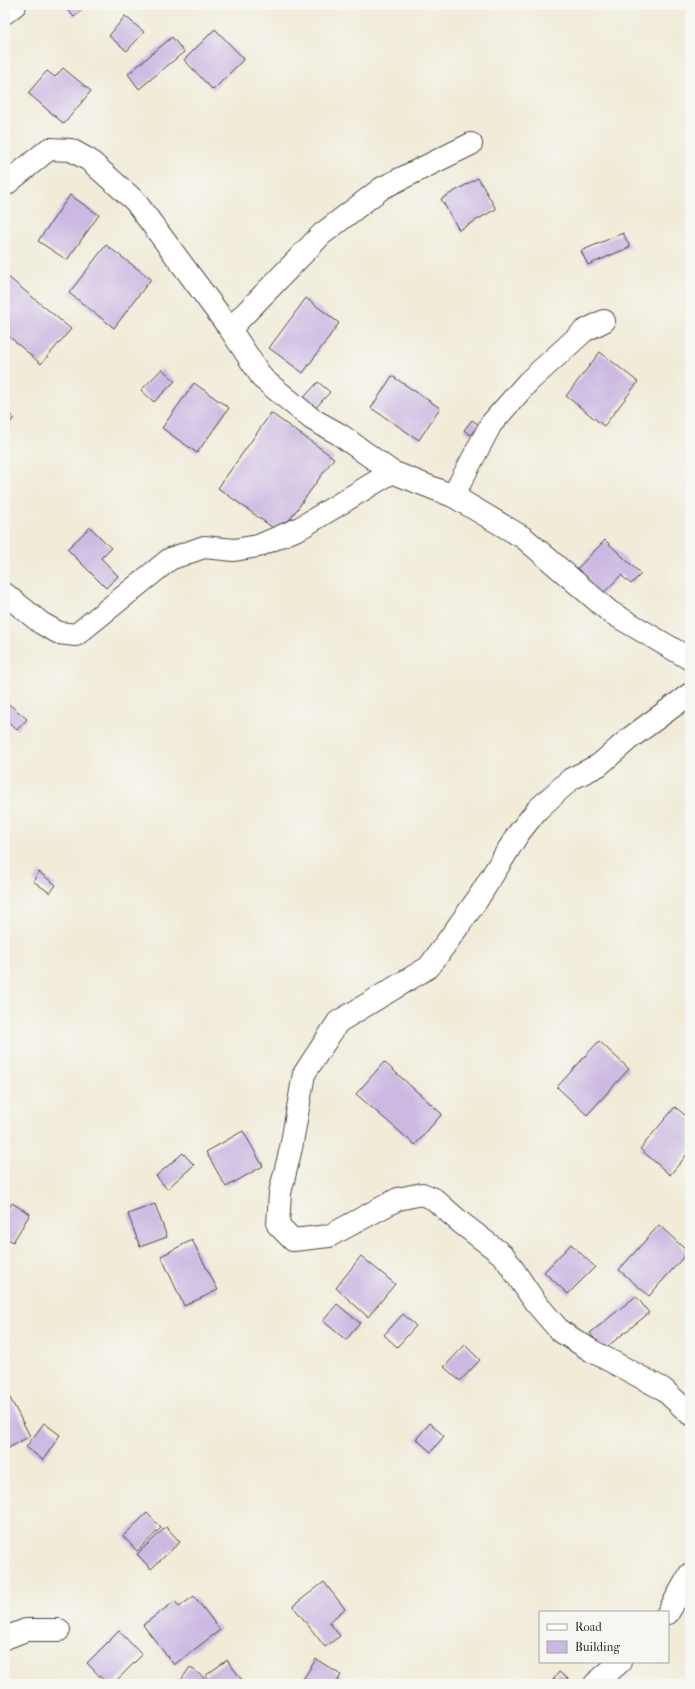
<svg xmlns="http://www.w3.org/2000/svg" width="695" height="1689" viewBox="0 0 695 1689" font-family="'IM FELL French Canon',serif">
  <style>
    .building { fill: #ccb9e2 }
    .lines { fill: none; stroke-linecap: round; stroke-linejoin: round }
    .minor-casing { stroke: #494845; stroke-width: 24 }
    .minor { stroke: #fff; stroke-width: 22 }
  </style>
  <rect width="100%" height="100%" fill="#f6f6f2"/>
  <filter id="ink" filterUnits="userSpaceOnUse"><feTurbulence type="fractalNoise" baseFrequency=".025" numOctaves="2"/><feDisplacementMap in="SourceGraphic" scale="8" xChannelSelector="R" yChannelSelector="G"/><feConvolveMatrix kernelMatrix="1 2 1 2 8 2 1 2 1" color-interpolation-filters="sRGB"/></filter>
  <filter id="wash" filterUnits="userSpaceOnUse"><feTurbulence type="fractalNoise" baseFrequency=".012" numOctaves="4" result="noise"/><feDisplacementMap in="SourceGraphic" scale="16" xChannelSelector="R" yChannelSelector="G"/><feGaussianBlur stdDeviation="0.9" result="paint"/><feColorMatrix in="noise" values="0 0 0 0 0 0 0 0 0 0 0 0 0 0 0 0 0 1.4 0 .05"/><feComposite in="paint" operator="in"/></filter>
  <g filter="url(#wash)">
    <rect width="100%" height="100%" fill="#f1ebd8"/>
    <g id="blocks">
      <g class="building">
        <polygon points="63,5 87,5 74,17"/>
        <polygon points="125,16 144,32 127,51 109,36"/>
        <polygon points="215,29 244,59 213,90 184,60"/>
        <polygon points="172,37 184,52 139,89 128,74"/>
        <polygon points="63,68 91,91 64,124 28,93 47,71 55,77"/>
        <polygon points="478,178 496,209 459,230 441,199"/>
        <polygon points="70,195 99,215 67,260 38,241"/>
        <polygon points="623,233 630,247 588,265 581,251"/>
        <polygon points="106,245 151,279 114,328 69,293"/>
        <polygon points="7,276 71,329 41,364 5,333 5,278"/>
        <polygon points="306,298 339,323 303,373 269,348"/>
        <polygon points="600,352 638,382 604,426 566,396"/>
        <polygon points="162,369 175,381 154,402 141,390"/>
        <polygon points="392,376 440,408 419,440 371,408"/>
        <polygon points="318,382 330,392 311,413 299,403"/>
        <polygon points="194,383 229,408 197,453 162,428"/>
        <polygon points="5,410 14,418 5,428"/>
        <polygon points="271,413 334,458 280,533 218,488"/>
        <polygon points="472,420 479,425 470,435 464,430"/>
        <polygon points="90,527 111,548 101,558 118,576 106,588 67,549"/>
        <polygon points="605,540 641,574 631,584 621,575 600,597 573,573"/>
        <polygon points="5,701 27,719 17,730 5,720"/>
        <polygon points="39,872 56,885 50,893 33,881"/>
        <polygon points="599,1041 629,1069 587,1115 557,1087"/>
        <polygon points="384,1062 442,1114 415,1145 356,1094"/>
        <polygon points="675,1107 690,1119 690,1151 670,1175 640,1149"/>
        <polygon points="243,1131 263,1166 226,1187 206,1152"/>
        <polygon points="183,1153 194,1165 167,1189 156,1176"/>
        <polygon points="12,1203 30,1214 13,1242 5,1237 5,1215"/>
        <polygon points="155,1204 167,1237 140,1247 128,1214"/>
        <polygon points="659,1225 688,1252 649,1296 619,1270"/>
        <polygon points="192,1240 218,1290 184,1306 161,1256"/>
        <polygon points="571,1244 595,1267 568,1294 544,1272"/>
        <polygon points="361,1256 395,1284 368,1317 336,1288"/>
        <polygon points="636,1296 649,1313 603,1350 590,1333"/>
        <polygon points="337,1304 360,1323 346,1340 323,1321"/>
        <polygon points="403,1314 416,1326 397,1347 384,1335"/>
        <polygon points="465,1345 480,1360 460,1381 444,1367"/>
        <polygon points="10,1398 30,1436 5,1450 5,1401"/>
        <polygon points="44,1423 60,1435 43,1460 26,1447"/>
        <polygon points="430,1423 444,1436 431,1452 416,1439"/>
        <polygon points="147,1513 161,1528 137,1551 123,1536"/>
        <polygon points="166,1527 180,1542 151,1569 137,1554"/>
        <polygon points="324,1582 345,1609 329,1622 340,1636 325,1647 293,1606"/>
        <polygon points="194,1596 220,1630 174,1665 143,1625 175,1601 179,1607"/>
        <polygon points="119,1631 142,1655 113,1684 107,1684 87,1663"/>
        <polygon points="316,1659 341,1675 336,1684 300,1684"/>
        <polygon points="227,1660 245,1684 211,1684 205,1676"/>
        <polygon points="190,1667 204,1678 200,1684 181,1684 179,1683"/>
        <polygon points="559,1672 572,1682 571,1684 550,1684"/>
      </g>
    </g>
  </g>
  <g filter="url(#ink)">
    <use href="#blocks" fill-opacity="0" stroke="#494845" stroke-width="1"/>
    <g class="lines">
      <g class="minor-casing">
        <g id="minor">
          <polyline points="5,13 15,5"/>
          <polyline points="5,185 49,149 71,150 89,160 135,201 230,329 263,379 312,419 339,434 392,472 453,496 524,538 610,612 690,659"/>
          <polyline points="230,329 322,234 382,188 471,144"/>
          <polyline points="453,496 491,424 528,382 584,331 604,321"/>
          <polyline points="5,594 41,623 59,633 76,635 170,559 204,547 234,550 258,546 300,528 392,472"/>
          <polyline points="690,694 630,738 599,765 571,779 537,810 518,834 477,900 429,967 338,1022 304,1074 291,1148 280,1193 278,1225 293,1240 329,1236 398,1199 422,1194 434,1199 460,1222 504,1256 535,1302 560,1331 592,1351 663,1389 690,1414"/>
          <polyline points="668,1613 690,1574"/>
          <polyline points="5,1638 26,1630 59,1630"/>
          <polyline points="595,1684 620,1662"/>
        </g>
      </g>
      <use href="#minor" class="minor"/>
    </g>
  </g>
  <rect width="695" height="1689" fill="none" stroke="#f6f6f2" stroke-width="20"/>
  <rect x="539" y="1611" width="130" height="52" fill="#f6f6f2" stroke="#a5a5a2"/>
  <rect x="547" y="1624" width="20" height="6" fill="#ffffff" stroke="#a5a5a2"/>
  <text x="575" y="1631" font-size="12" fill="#2b2b2b">Road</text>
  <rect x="547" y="1641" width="20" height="12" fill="#ccb9e2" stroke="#a5a5a2"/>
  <text x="575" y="1651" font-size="12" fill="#2b2b2b">Building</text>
</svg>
